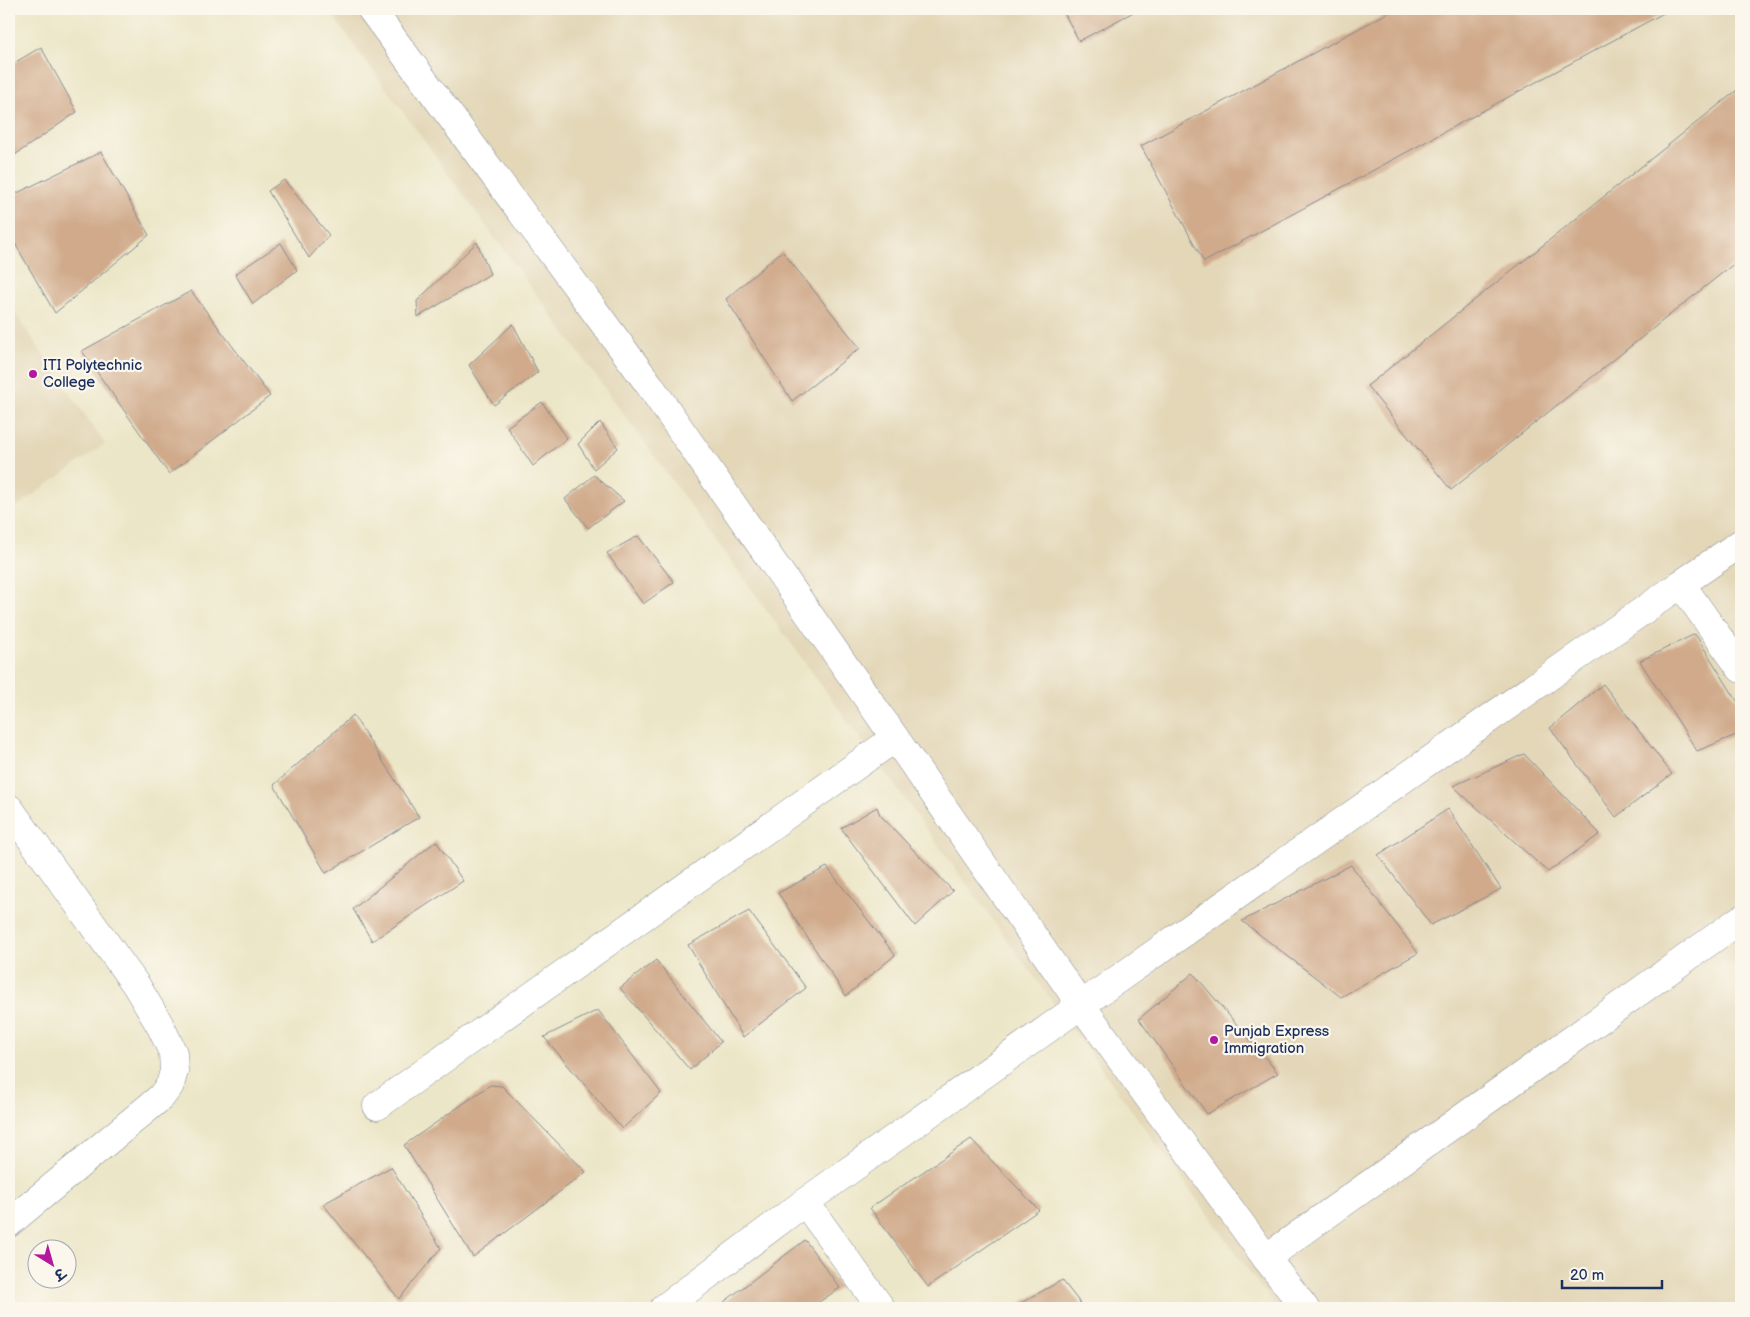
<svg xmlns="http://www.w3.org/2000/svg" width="1750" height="1317" viewBox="0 0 1750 1317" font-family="'Balsamiq Sans','Playpen Sans Deva',sans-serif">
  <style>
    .built { fill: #e3d7b8 }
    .building { fill: #d0aa8b }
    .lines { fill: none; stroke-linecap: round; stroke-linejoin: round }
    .street-casing { stroke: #848a93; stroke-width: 29 }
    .street { stroke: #fff; stroke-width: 28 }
    .poi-dot { fill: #b5179e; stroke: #fbf7ec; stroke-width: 2 }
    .labels { text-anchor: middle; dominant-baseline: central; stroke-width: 4.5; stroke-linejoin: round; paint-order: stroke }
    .poi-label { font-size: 15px; fill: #1b2f5e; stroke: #fbf7ec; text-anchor: start }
  </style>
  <rect width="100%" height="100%" fill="#fbf7ec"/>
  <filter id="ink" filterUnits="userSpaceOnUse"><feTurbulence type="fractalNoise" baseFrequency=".02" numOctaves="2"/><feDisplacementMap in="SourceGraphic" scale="10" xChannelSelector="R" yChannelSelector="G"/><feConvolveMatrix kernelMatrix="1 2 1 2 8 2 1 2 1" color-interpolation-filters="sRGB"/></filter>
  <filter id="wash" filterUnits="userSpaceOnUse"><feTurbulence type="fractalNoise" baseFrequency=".0096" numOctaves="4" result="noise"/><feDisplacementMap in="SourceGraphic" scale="20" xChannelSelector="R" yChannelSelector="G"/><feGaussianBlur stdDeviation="1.12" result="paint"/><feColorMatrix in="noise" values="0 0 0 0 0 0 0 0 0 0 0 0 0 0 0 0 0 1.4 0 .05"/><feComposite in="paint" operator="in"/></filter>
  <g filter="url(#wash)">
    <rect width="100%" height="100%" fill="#ece6c8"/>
    <g class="built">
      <polygon points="328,9 1741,9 1741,1308 1276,1308"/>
      <polygon points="9,305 105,444 9,512"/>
    </g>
    <g id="blocks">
      <g class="building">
        <polygon points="1062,9 1139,9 1079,41"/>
        <polygon points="1395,9 1671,9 1204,262 1141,146"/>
        <polygon points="41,47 77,112 9,159 9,66"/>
        <polygon points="1741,87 1741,258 1451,490 1367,386"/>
        <polygon points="101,152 149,235 55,313 9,233 9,197"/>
        <polygon points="284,180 329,235 309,258 268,191"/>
        <polygon points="477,242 490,274 418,317 417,301"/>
        <polygon points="281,243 297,270 253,304 235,274"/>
        <polygon points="782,251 860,348 792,401 726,299"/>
        <polygon points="191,291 270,396 169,474 82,351"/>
        <polygon points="513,324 538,372 494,405 469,365"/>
        <polygon points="542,402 567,438 533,466 507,427"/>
        <polygon points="600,422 618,448 594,469 578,444"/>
        <polygon points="594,475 624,501 588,528 565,499"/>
        <polygon points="638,536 674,582 643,604 607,553"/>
        <polygon points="1695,634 1741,707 1741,733 1697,751 1640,661"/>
        <polygon points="1603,684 1672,774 1616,817 1550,728"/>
        <polygon points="353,715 419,817 326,873 274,785"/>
        <polygon points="1524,754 1600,834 1548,872 1453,786"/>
        <polygon points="877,807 880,815 953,891 915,926 841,828"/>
        <polygon points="1448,809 1501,889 1431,925 1378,855"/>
        <polygon points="436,841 463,881 372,941 353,909"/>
        <polygon points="1351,865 1418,953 1341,997 1242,921"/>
        <polygon points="827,867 895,955 846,996 778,893"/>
        <polygon points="749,911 806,988 743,1037 688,945"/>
        <polygon points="656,960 721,1042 690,1070 620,988"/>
        <polygon points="1193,973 1278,1073 1207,1114 1139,1019"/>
        <polygon points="598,1010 661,1093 622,1129 544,1037"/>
        <polygon points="490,1085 502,1086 586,1172 473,1257 404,1145"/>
        <polygon points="971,1139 1039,1210 928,1287 870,1208"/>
        <polygon points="391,1167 441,1248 399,1299 323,1204"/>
        <polygon points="805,1240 840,1288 810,1308 729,1308 724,1302"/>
        <polygon points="1062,1280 1084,1308 1012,1308"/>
      </g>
    </g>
  </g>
  <g filter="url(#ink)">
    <use href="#blocks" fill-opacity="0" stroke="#848a93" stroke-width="1"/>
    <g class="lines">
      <g class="street-casing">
        <g id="street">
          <polyline points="371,9 648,383 1081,1005 805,1202 664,1308"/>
          <polyline points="1681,584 1741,543"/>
          <polyline points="9,808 136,985 161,1027 173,1053 174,1071 170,1085 161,1097 9,1223"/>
          <polyline points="377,1106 895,738"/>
          <polyline points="805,1202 881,1308"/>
          <polyline points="1266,1258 1741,919"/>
          <polyline points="1305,1308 1266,1258 1081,1005 1681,584 1741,669"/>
        </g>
      </g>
      <use href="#street" class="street"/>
    </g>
  </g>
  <g class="poi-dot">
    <circle cx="33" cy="374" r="5"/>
    <circle cx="1214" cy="1040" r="5"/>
  </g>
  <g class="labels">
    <g class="poi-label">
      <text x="43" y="365">ITI Polytechnic<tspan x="43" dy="17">College</tspan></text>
      <text x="1224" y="1031">Punjab Express<tspan x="1224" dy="17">Immigration</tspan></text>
    </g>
  </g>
  <rect width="1750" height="1317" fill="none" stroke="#fbf7ec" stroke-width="30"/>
  <g transform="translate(52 1264) rotate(143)"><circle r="24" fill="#fbf7ec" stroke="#a1a7b3"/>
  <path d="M0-4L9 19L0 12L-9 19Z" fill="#b5179e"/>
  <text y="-8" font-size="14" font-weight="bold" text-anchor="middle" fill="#1b2f5e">उ</text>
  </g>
  <path d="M1562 1280v8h100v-8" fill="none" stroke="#1b2f5e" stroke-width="2.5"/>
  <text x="1570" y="1280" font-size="15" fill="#1b2f5e" stroke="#fbf7ec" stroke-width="4" paint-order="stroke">20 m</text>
</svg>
